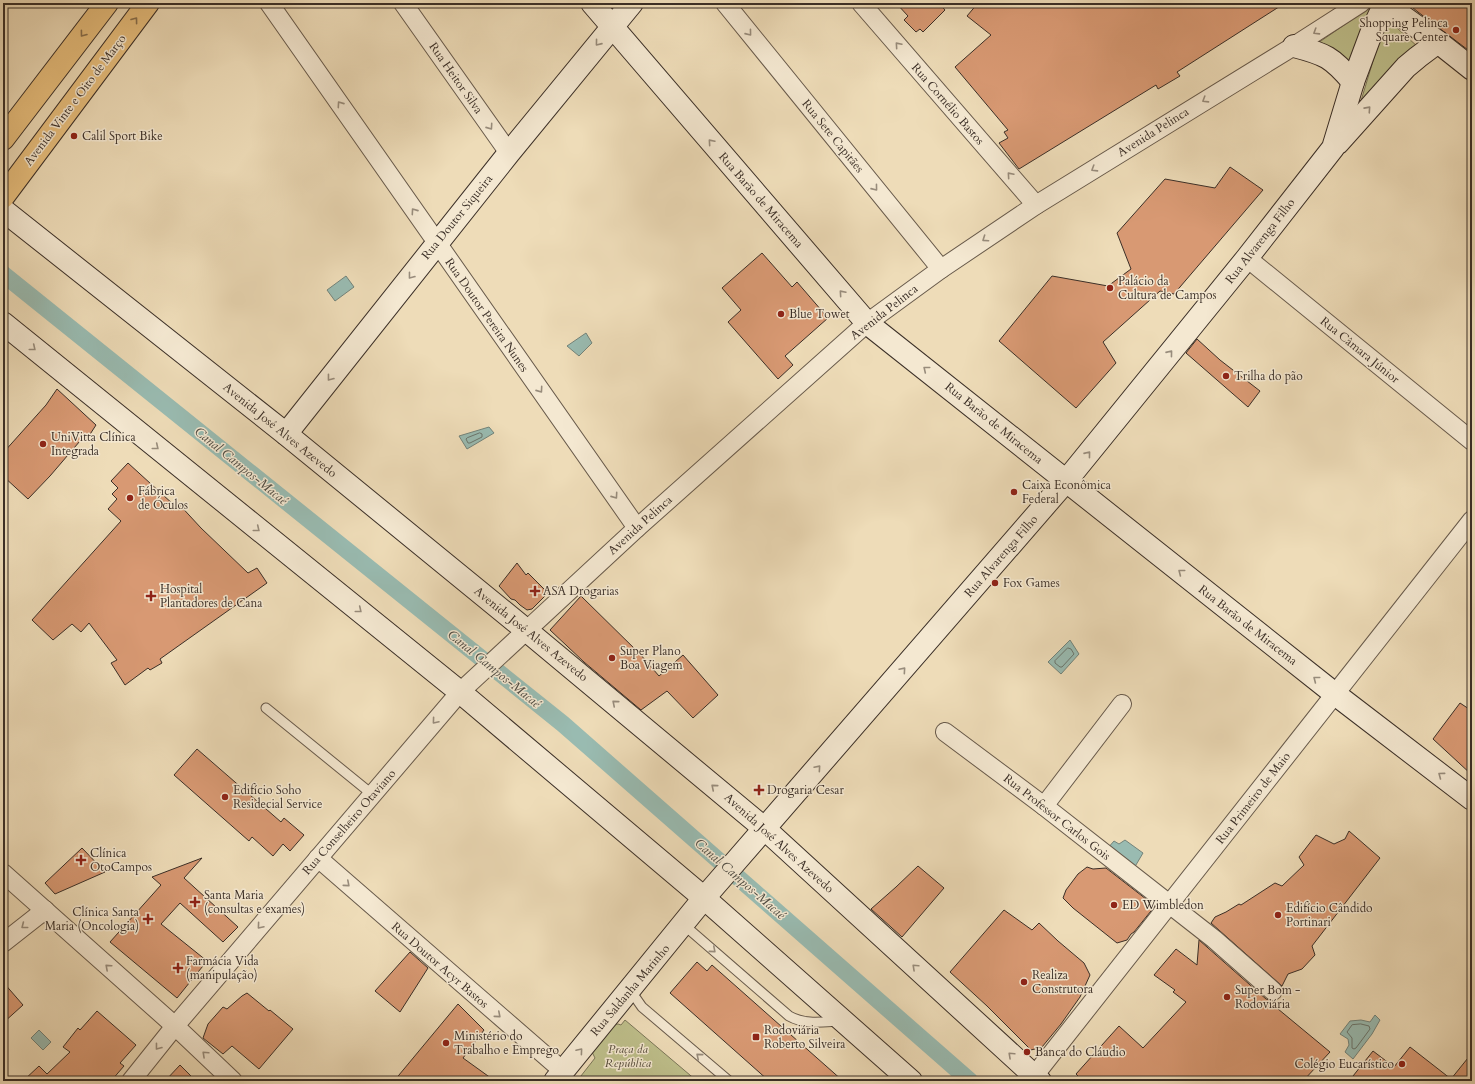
<svg xmlns="http://www.w3.org/2000/svg" width="1475" height="1084" viewBox="0 0 1475 1084" font-family="Cardo,serif">
  <style>
    .green { fill: #bebf8b; stroke: #7c7759 }
    .water { fill: #99bbb1; stroke: #73837a }
    .lines { fill: none; stroke-linecap: round; stroke-linejoin: round }
    .shore { stroke: #6a756c; stroke-width: 1 }
    .canal { stroke: #99bbb1; stroke-width: 17 }
    .building { fill: #d89973; stroke: #3b2f27 }
    .service-casing { stroke: #685a4b; stroke-width: 11 }
    .minor-casing { stroke: #685a4b; stroke-width: 20 }
    .secondary-casing { stroke: #3b2f27; stroke-width: 24 }
    .primary-casing { stroke: #3b2f27; stroke-width: 24 }
    .service { stroke: #f4e8d1; stroke-width: 9 }
    .minor { stroke: #f4e8d1; stroke-width: 18 }
    .secondary { stroke: #f4e8d1; stroke-width: 22 }
    .primary { stroke: #e7be7c; stroke-width: 22 }
    .oneway { stroke: #886f4d }
    .oneway2 { stroke: #988c7c }
    .poi-dot { fill: #8f2418; stroke: #f4e8d1; stroke-width: 1.5 }
    .labels { text-anchor: middle; dominant-baseline: central; stroke-width: 3; stroke-linejoin: round; paint-order: stroke }
    .poi-label { font-size: 12px; fill: #3b2f27; stroke: #f4e8d1; text-anchor: start }
    .street-label { font-size: 12px; fill: #3b2f27; stroke: #f4e8d1 }
    .park-label { font-size: 12px; font-style: italic; fill: #554c3b; stroke: #f4e8d1 }
    .water-label { font-size: 13px; font-style: italic; fill: #4e4b43; stroke: #f4e8d1 }
  </style>
  <rect width="100%" height="100%" fill="#eedcb8"/>
  <filter id="stains"><feTurbulence type="fractalNoise" baseFrequency=".005" numOctaves="4"/><feColorMatrix values="0 0 0 0 .2 0 0 0 0 .09 0 0 0 0 .02 0 0 0 .5 -.17"/></filter>
  <radialGradient id="worn" r=".72"><stop offset=".6" stop-color="#630" stop-opacity="0"/><stop offset="1" stop-color="#630" stop-opacity=".3"/></radialGradient>
  <g class="green">
    <polygon points="1376,3 1351,71 1318,43"/>
    <polygon points="1386,18 1418,47 1357,114"/>
    <polygon points="625,1020 697,1081 577,1081 595,1058 591,1050 611,1025 618,1024 621,1025"/>
  </g>
  <g class="water">
    <polygon points="346,276 354,287 335,301 327,290"/>
    <polygon points="586,333 592,343 579,356 567,346"/>
    <polygon points="489,427 494,433 467,449 459,436"/>
    <polygon points="1070,640 1079,654 1061,674 1048,662"/>
    <polygon points="1125,840 1143,853 1133,870 1107,849 1114,841 1119,844"/>
    <polygon points="1375,1015 1380,1020 1372,1034 1353,1059 1345,1052 1349,1045 1348,1039 1340,1034 1350,1021 1361,1020 1370,1022"/>
    <polygon points="39,1030 51,1042 43,1050 31,1038"/>
  </g>
  <g class="lines">
    <g class="shore">
      <polygon points="480,433 482,434 482,437 470,443 468,443 466,439 467,438"/>
      <polygon points="1068,648 1071,649 1074,654 1062,667 1060,667 1055,663 1055,661"/>
      <polygon points="1361,1024 1369,1026 1370,1029 1356,1048 1354,1049 1352,1048 1352,1038 1347,1032 1352,1025"/>
    </g>
    <polyline class="canal" points="3,274 563,724 970,1081"/>
  </g>
  <g class="building">
    <polygon points="896,3 939,3 945,10 923,32 920,29 916,32 904,20 908,16"/>
    <polygon points="978,3 1285,3 1177,72 1180,76 1158,89 1156,85 1019,169 999,143 1008,138 1004,132 1008,130 955,67 991,35 967,16"/>
    <polygon points="1407,3 1472,3 1472,53 1418,12"/>
    <polygon points="1230,167 1263,190 1174,294 1160,291 1103,342 1116,363 1076,408 999,341 1052,276 1108,286 1131,269 1117,233 1165,179 1215,188"/>
    <polygon points="762,253 792,287 797,282 828,318 785,356 793,365 778,379 728,322 741,310 722,288"/>
    <polygon points="1197,339 1220,360 1260,391 1248,407 1186,353"/>
    <polygon points="57,389 96,425 87,439 83,441 80,441 50,476 28,499 3,476 3,453 46,405"/>
    <polygon points="128,463 174,505 177,502 201,528 248,573 257,568 267,583 160,659 162,663 150,670 148,668 125,685 111,663 117,660 89,623 81,632 72,624 53,640 32,620 121,521 108,509 117,499 112,494 118,488 111,481"/>
    <polygon points="517,563 526,575 528,573 548,593 532,609 527,610 520,605 515,600 511,599 499,586"/>
    <polygon points="581,596 640,654 659,676 683,655 718,695 693,718 667,691 641,710 584,662 550,630"/>
    <polygon points="1460,703 1472,711 1472,775 1433,739"/>
    <polygon points="197,749 281,822 284,818 304,835 290,851 283,844 273,856 252,837 249,841 174,775"/>
    <polygon points="1349,831 1380,858 1312,946 1315,955 1302,969 1288,974 1282,986 1211,923 1215,917 1226,912 1239,904 1241,905 1275,883 1282,886 1304,865 1299,857 1316,835 1334,844 1345,839"/>
    <polygon points="82,848 105,872 55,894 45,883"/>
    <polygon points="202,858 184,878 238,927 223,942 180,903 161,924 207,961 177,998 110,942 161,885 152,877"/>
    <polygon points="918,866 944,888 902,937 871,909 896,887"/>
    <polygon points="1087,867 1093,869 1106,868 1155,906 1134,932 1131,934 1127,940 1117,943 1073,908 1063,898 1066,890 1078,874"/>
    <polygon points="1004,910 1032,930 1039,923 1058,941 1084,963 1090,975 1080,997 1061,1024 1042,1047 1031,1050 987,1006 950,972"/>
    <polygon points="1199,940 1266,999 1273,1001 1272,1004 1330,1052 1303,1081 1083,1081 1076,1074 1119,1026 1143,1048 1186,1002 1173,992 1175,990 1154,975 1176,949 1197,965"/>
    <polygon points="410,952 428,968 400,1012 375,991"/>
    <polygon points="697,962 707,971 712,965 843,1081 769,1081 670,993"/>
    <polygon points="3,982 23,1005 3,1023"/>
    <polygon points="247,993 269,1011 270,1010 293,1029 259,1069 232,1046 223,1054 203,1038 208,1024 223,1007 227,1009 242,996"/>
    <polygon points="458,1004 484,1030 463,1058 495,1081 394,1081"/>
    <polygon points="97,1011 136,1045 120,1063 124,1066 111,1081 23,1081 39,1066 47,1074 70,1052 63,1047 78,1028 80,1030"/>
    <polygon points="1410,1047 1451,1079 1472,1053 1472,1081 1349,1081 1373,1051 1394,1067"/>
    <polygon points="180,1065 196,1081 165,1081"/>
  </g>
  <g class="lines">
    <g class="service-casing">
      <g id="service">
        <polyline points="266,708 373,795"/>
        <path d="M684,925l105,91c16,9 33,6 50,5"/>
        <polyline points="632,988 635,997 642,1007 729,1081"/>
      </g>
    </g>
    <g class="minor-casing">
      <g id="minor">
        <polyline points="269,3 637,528"/>
        <polyline points="403,3 509,153"/>
        <polyline points="725,3 941,269"/>
        <polyline points="861,3 1036,205"/>
        <polyline points="1247,258 1472,441"/>
        <polyline points="945,732 1044,806 1214,939 1273,991"/>
        <polyline points="1044,806 1122,704"/>
        <polyline points="318,858 563,1071"/>
        <polyline points="3,873 175,1026 233,1081"/>
        <polyline points="3,943 45,910"/>
        <polyline points="1034,1076 1472,520"/>
        <polyline points="131,1081 175,1026 460,692 637,528 867,323 941,269 1036,205 1294,46 1361,3"/>
      </g>
    </g>
    <g class="secondary-casing">
      <g id="secondary">
        <polyline points="592,3 867,323 1335,694 1472,799"/>
        <polyline points="1384,3 1438,42 1472,69"/>
        <path d="M1294,46c31,8 38,11 59,36"/>
        <polyline points="1338,143 1406,67 1418,57 1438,42"/>
        <polyline points="3,210 286,434 526,630 765,829 1040,1081"/>
        <polyline points="3,323 460,692 704,898 911,1081"/>
        <polyline points="286,434 509,153 632,3"/>
        <polyline points="555,1081 704,898 1066,481 1247,258 1333,148 1353,82 1372,31 1385,3"/>
      </g>
    </g>
    <g class="primary-casing">
      <g id="primary">
        <polyline points="3,139 107,3"/>
        <polyline points="3,197 148,3"/>
      </g>
    </g>
    <use href="#service" class="service"/>
    <use href="#minor" class="minor"/>
    <use href="#secondary" class="secondary"/>
    <use href="#primary" class="primary"/>
  </g>
  <defs><path id="oneway-chevron" d="M-2-3.5L2.5 0L-2 3.5" fill="none" stroke-width="1.6" stroke-linecap="round" stroke-linejoin="round"/></defs>
  <g class="oneway">
    <use href="#oneway-chevron" transform="translate(135 20) rotate(-53)"/>
    <use href="#oneway-chevron" transform="translate(83 34) rotate(127)"/>
  </g>
  <g class="oneway2">
    <use href="#oneway-chevron" transform="translate(1316 32) rotate(148)"/>
    <use href="#oneway-chevron" transform="translate(749 33) rotate(51)"/>
    <use href="#oneway-chevron" transform="translate(598 43) rotate(129)"/>
    <use href="#oneway-chevron" transform="translate(898 45) rotate(-131)"/>
    <use href="#oneway-chevron" transform="translate(1205 100) rotate(148)"/>
    <use href="#oneway-chevron" transform="translate(340 104) rotate(-125)"/>
    <use href="#oneway-chevron" transform="translate(1368 109) rotate(-48)"/>
    <use href="#oneway-chevron" transform="translate(490 127) rotate(55)"/>
    <use href="#oneway-chevron" transform="translate(711 142) rotate(-131)"/>
    <use href="#oneway-chevron" transform="translate(1094 169) rotate(148)"/>
    <use href="#oneway-chevron" transform="translate(1010 175) rotate(-131)"/>
    <use href="#oneway-chevron" transform="translate(875 188) rotate(51)"/>
    <use href="#oneway-chevron" transform="translate(414 211) rotate(-125)"/>
    <use href="#oneway-chevron" transform="translate(985 239) rotate(146)"/>
    <use href="#oneway-chevron" transform="translate(411 276) rotate(128)"/>
    <use href="#oneway-chevron" transform="translate(842 293) rotate(-131)"/>
    <use href="#oneway-chevron" transform="translate(33 348) rotate(39)"/>
    <use href="#oneway-chevron" transform="translate(1170 353) rotate(-51)"/>
    <use href="#oneway-chevron" transform="translate(926 369) rotate(-141)"/>
    <use href="#oneway-chevron" transform="translate(330 378) rotate(128)"/>
    <use href="#oneway-chevron" transform="translate(540 390) rotate(55)"/>
    <use href="#oneway-chevron" transform="translate(156 447) rotate(39)"/>
    <use href="#oneway-chevron" transform="translate(1088 454) rotate(-51)"/>
    <use href="#oneway-chevron" transform="translate(615 496) rotate(55)"/>
    <use href="#oneway-chevron" transform="translate(257 529) rotate(39)"/>
    <use href="#oneway-chevron" transform="translate(1181 572) rotate(-142)"/>
    <use href="#oneway-chevron" transform="translate(359 610) rotate(39)"/>
    <use href="#oneway-chevron" transform="translate(903 670) rotate(-49)"/>
    <use href="#oneway-chevron" transform="translate(1316 679) rotate(-142)"/>
    <use href="#oneway-chevron" transform="translate(615 703) rotate(-140)"/>
    <use href="#oneway-chevron" transform="translate(435 721) rotate(130)"/>
    <use href="#oneway-chevron" transform="translate(818 768) rotate(-49)"/>
    <use href="#oneway-chevron" transform="translate(1441 775) rotate(-143)"/>
    <use href="#oneway-chevron" transform="translate(714 787) rotate(-140)"/>
    <use href="#oneway-chevron" transform="translate(347 884) rotate(41)"/>
    <use href="#oneway-chevron" transform="translate(24 926) rotate(142)"/>
    <use href="#oneway-chevron" transform="translate(260 926) rotate(130)"/>
    <use href="#oneway-chevron" transform="translate(713 950) rotate(41)"/>
    <use href="#oneway-chevron" transform="translate(108 967) rotate(-138)"/>
    <use href="#oneway-chevron" transform="translate(915 967) rotate(-137)"/>
    <use href="#oneway-chevron" transform="translate(498 1015) rotate(41)"/>
    <use href="#oneway-chevron" transform="translate(158 1047) rotate(128)"/>
    <use href="#oneway-chevron" transform="translate(580 1051) rotate(-50)"/>
    <use href="#oneway-chevron" transform="translate(205 1054) rotate(-137)"/>
    <use href="#oneway-chevron" transform="translate(1011 1055) rotate(-137)"/>
    <use href="#oneway-chevron" transform="translate(699 1056) rotate(-140)"/>
  </g>
  <g class="poi-dot">
    <circle cx="1456" cy="30" r="4"/>
    <circle cx="74" cy="136" r="4"/>
    <circle cx="1110" cy="288" r="4"/>
    <circle cx="781" cy="314" r="4"/>
    <circle cx="1226" cy="376" r="4"/>
    <circle cx="43" cy="444" r="4"/>
    <circle cx="1014" cy="492" r="4"/>
    <circle cx="130" cy="498" r="4"/>
    <circle cx="995" cy="583" r="4"/>
    <path d="M533 585h4v4h4v4h-4v4h-4v-4h-4v-4h4z"/>
    <path d="M149 590h4v4h4v4h-4v4h-4v-4h-4v-4h4z"/>
    <circle cx="612" cy="658" r="4"/>
    <path d="M757 784h4v4h4v4h-4v4h-4v-4h-4v-4h4z"/>
    <circle cx="225" cy="797" r="4"/>
    <path d="M79 854h4v4h4v4h-4v4h-4v-4h-4v-4h4z"/>
    <path d="M193 896h4v4h4v4h-4v4h-4v-4h-4v-4h4z"/>
    <circle cx="1114" cy="905" r="4"/>
    <circle cx="1278" cy="915" r="4"/>
    <path d="M146 913h4v4h4v4h-4v4h-4v-4h-4v-4h4z"/>
    <path d="M176 962h4v4h4v4h-4v4h-4v-4h-4v-4h4z"/>
    <circle cx="1024" cy="982" r="4"/>
    <circle cx="1227" cy="997" r="4"/>
    <rect x="752" y="1033" width="8" height="8" rx="2"/>
    <circle cx="446" cy="1043" r="4"/>
    <circle cx="1027" cy="1052" r="4"/>
    <circle cx="1402" cy="1064" r="4"/>
  </g>
  <g class="labels">
    <g class="poi-label">
      <text x="1448" y="23" text-anchor="end">Shopping Pelinca<tspan x="1448" dy="14">Square Center</tspan></text>
      <text x="82" y="136">Calil Sport Bike</text>
      <text x="1118" y="281">Palácio da<tspan x="1118" dy="14">Cultura de Campos</tspan></text>
      <text x="789" y="314">Blue Towet</text>
      <text x="1234" y="376">Trilha do pão</text>
      <text x="51" y="437">UniVitta Clínica<tspan x="51" dy="14">Integrada</tspan></text>
      <text x="1022" y="485">Caixa Econômica<tspan x="1022" dy="14">Federal</tspan></text>
      <text x="138" y="491">Fábrica<tspan x="138" dy="14">de Óculos</tspan></text>
      <text x="1003" y="583">Fox Games</text>
      <text x="160" y="589">Hospital<tspan x="160" dy="14">Plantadores de Cana</tspan></text>
      <text x="543" y="591">ASA Drogarias</text>
      <text x="620" y="651">Super Plano<tspan x="620" dy="14">Boa Viagem</tspan></text>
      <text x="233" y="790">Edifício Soho<tspan x="233" dy="14">Residecial Service</tspan></text>
      <text x="767" y="790">Drogaria Cesar</text>
      <text x="90" y="853">Clínica<tspan x="90" dy="14">OtoCampos</tspan></text>
      <text x="204" y="895">Santa Maria<tspan x="204" dy="14">(consultas e exames)</tspan></text>
      <text x="1122" y="905">ED Wimbledon</text>
      <text x="1286" y="908">Edifício Cândido<tspan x="1286" dy="14">Portinari</tspan></text>
      <text x="139" y="912" text-anchor="end">Clínica Santa<tspan x="139" dy="14">Maria (Oncologia)</tspan></text>
      <text x="186" y="961">Farmácia Vida<tspan x="186" dy="14">(manipulação)</tspan></text>
      <text x="1032" y="975">Realiza<tspan x="1032" dy="14">Construtora</tspan></text>
      <text x="1235" y="990">Super Bom -<tspan x="1235" dy="14">Rodoviária</tspan></text>
      <text x="764" y="1030">Rodoviária<tspan x="764" dy="14">Roberto Silveira</tspan></text>
      <text x="454" y="1036">Ministério do<tspan x="454" dy="14">Trabalho e Emprego</tspan></text>
      <text x="1035" y="1052">Banca do Cláudio</text>
      <text x="1394" y="1064" text-anchor="end">Colégio Eucarístico</text>
    </g>
    <g class="street-label">
      <text transform="translate(456 78) rotate(55)">Rua Heitor Silva</text>
      <text transform="translate(75 100) rotate(-53)">Avenida Vinte e Oito de Março</text>
      <text transform="translate(948 104) rotate(49)">Rua Cornélio Bastos</text>
      <text transform="translate(1153 132) rotate(-32)">Avenida Pelinca</text>
      <text transform="translate(833 136) rotate(51)">Rua Sete Capitães</text>
      <text transform="translate(761 200) rotate(49)">Rua Barão de Miracema</text>
      <text transform="translate(457 217) rotate(-51)">Rua Doutor Siqueira</text>
      <text transform="translate(1260 241) rotate(-52)">Rua Alvarenga Filho</text>
      <text transform="translate(884 312) rotate(-38)">Avenida Pelinca</text>
      <text transform="translate(487 315) rotate(55)">Rua Doutor Pereira Nunes</text>
      <text transform="translate(1360 350) rotate(39)">Rua Câmara Júnior</text>
      <text transform="translate(994 423) rotate(39)">Rua Barão de Miracema</text>
      <text transform="translate(280 430) rotate(39)">Avenida José Alves Azevedo</text>
      <text transform="translate(640 525) rotate(-42)">Avenida Pelinca</text>
      <text transform="translate(1001 556) rotate(-49)">Rua Alvarenga Filho</text>
      <text transform="translate(1248 625) rotate(38)">Rua Barão de Miracema</text>
      <text transform="translate(531 634) rotate(39)">Avenida José Alves Azevedo</text>
      <text transform="translate(1253 798) rotate(-52)">Rua Primeiro de Maio</text>
      <text transform="translate(1057 817) rotate(38)">Rua Professor Carlos Gois</text>
      <text transform="translate(349 822) rotate(-49)">Rua Conselheiro Otaviano</text>
      <text transform="translate(779 843) rotate(42)">Avenida José Alves Azevedo</text>
      <text transform="translate(440 965) rotate(41)">Rua Doutor Acyr Bastos</text>
      <text transform="translate(630 990) rotate(-50)">Rua Saldanha Marinho</text>
    </g>
    <g class="park-label">
      <text x="628" y="1049">Praça da<tspan x="628" dy="14">República</tspan></text>
    </g>
    <g class="water-label">
      <text transform="translate(241 466) rotate(39)">Canal Campos-Macaé</text>
      <text transform="translate(494 669) rotate(39)">Canal Campos-Macaé</text>
      <text transform="translate(740 879) rotate(41)">Canal Campos-Macaé</text>
    </g>
  </g>
  <rect width="1475" height="1084" fill="none" stroke="#eedcb8" stroke-width="16"/>
  <rect x="4" y="4" width="1467" height="1076" fill="none" stroke="#3b2f27" stroke-width="2"/>
  <rect x="8" y="8" width="1459" height="1068" fill="none" stroke="#3b2f27"/>
  <rect width="100%" height="100%" filter="url(#stains)"/>
  <rect width="100%" height="100%" fill="url(#worn)"/>
</svg>
